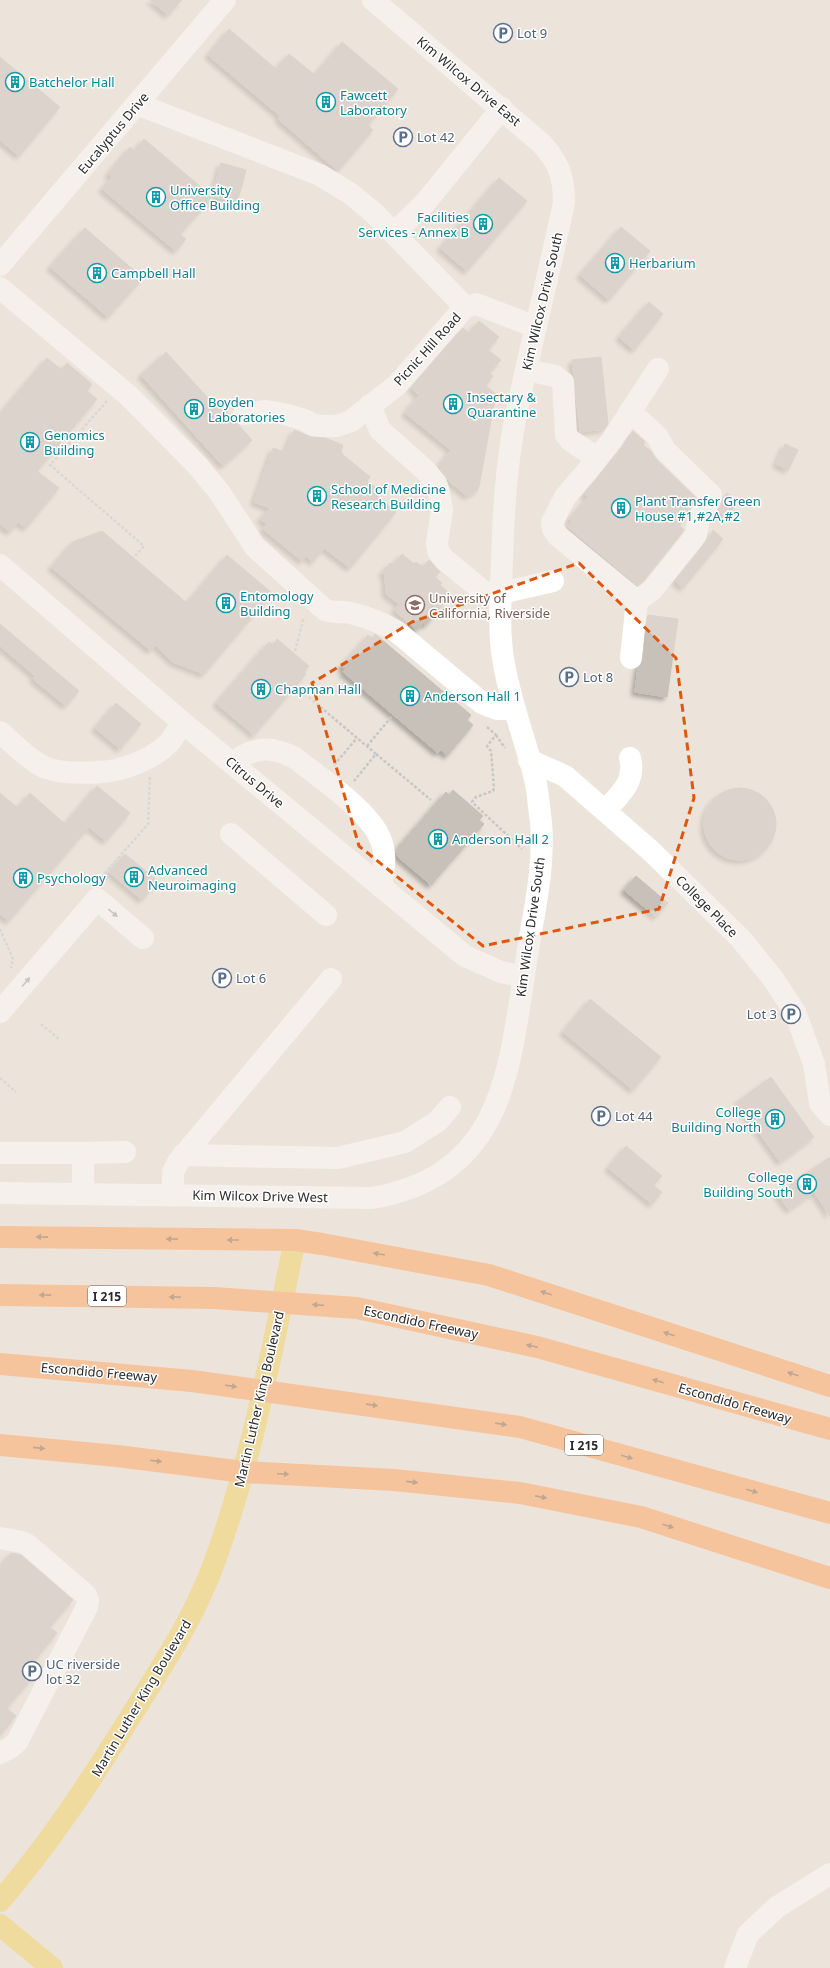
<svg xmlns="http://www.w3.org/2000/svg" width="830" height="1968" viewBox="0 0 830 1968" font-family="'Noto Sans',sans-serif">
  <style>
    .building { fill: #c7c1ba; stroke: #c7c0b4; filter: url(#shadow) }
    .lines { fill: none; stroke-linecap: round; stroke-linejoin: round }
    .path { stroke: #c7c7c7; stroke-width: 2.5; stroke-dasharray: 3 2; stroke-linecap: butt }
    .minor { stroke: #fff; stroke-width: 22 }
    .major { stroke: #f4d057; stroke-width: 22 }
    .highway { stroke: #ff9e52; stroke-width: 22 }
    .oneway { fill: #9f9f9f }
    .oneway2 { fill: #895e3b }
    .marked { fill: none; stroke: #de570d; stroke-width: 3; stroke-dasharray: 8 5; stroke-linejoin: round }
    .labels { text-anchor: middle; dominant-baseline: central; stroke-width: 3; stroke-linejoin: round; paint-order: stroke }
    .shield { fill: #fff; stroke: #696969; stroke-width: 1 }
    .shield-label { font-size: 12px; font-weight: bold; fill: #292929 }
    .service-label { font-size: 13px; fill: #4e5e75; stroke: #fff; text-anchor: start }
    .street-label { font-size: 13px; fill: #292929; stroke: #fff }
    .culture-label { font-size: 13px; fill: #0d838f; stroke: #fff; text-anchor: start }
    .education-label { font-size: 13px; fill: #785e54; stroke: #fff; text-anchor: start }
  </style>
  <defs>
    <filter id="shadow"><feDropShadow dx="-3.5" dy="3.5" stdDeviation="2" flood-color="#0004"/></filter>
  </defs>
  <rect width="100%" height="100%" fill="#ece4da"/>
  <g class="building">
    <polygon points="150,0 182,0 168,15"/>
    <polygon points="229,29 276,69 289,54 315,75 342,42 398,89 368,125 373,130 338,171 278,119 280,116 208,55"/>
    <polygon points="0,57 60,107 19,156 0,140"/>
    <polygon points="144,139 213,197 180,234 186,239 176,251 102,189 112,177 108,174 130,147 134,151"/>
    <polygon points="221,163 246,170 237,203 212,196"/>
    <polygon points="499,178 527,201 467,271 440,248"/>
    <polygon points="621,227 650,251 609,300 580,275"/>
    <polygon points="85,228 143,278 108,317 50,267"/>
    <polygon points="649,302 663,314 634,350 619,337"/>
    <polygon points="479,321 499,337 488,350 501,360 489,373 493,376 486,386 496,394 479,486 477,491 467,496 449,481 438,466 451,450 405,413 419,395 411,388 463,328 469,333"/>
    <polygon points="166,352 219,410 223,407 252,440 223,466 141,375"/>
    <polygon points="601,357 608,424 604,429 580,432 572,360"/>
    <polygon points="47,358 62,370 67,363 92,384 87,391 97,399 37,471 59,488 26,528 18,522 10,532 0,524 0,414"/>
    <polygon points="294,430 311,437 325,438 343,445 341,453 370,477 367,481 375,487 372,491 396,512 350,568 324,548 313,562 306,556 302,561 263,529 267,524 260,519 270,508 254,502 273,448 285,452"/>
    <polygon points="633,431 645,442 643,445 651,451 656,459 696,498 686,517 679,525 684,530 643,581 637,585 567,526 572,521 569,519 588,497 584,494 622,448"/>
    <polygon points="785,444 798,450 788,470 776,464"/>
    <polygon points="727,493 738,502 725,517 718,511"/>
    <polygon points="713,530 723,539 683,588 675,581 706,543"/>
    <polygon points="102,531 187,603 227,555 272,593 204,674 173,662 155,645 151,651 51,567 73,542"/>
    <polygon points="402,554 414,564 416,562 423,567 429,560 440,572 435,577 442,583 440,585 451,595 426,625 423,623 417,630 394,610 399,604 386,594 385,576 382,573 390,563 393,565"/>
    <polygon points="648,615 678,619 667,697 635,692 638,668 643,659"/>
    <polygon points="0,624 79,691 66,706 33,679 35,676 0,646"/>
    <polygon points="375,634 471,715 467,720 473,725 447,756 441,750 438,753 343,672 345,669 341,666 368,635 372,638"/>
    <polygon points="277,639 309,666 304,672 306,674 254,735 216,703 269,642 273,645"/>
    <polygon points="116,703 141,724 120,749 95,728"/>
    <polygon points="97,786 130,813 106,841 89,827 9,921 0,914 0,793 18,808 30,793 65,824"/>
    <circle cx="740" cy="824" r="36"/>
    <polygon points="453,790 483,816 479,820 484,824 431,885 397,856 396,850 446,792 449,795"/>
    <polygon points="125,854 158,881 142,900 109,872"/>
    <polygon points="636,876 668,903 656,917 624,890"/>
    <polygon points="590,999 661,1057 633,1090 563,1032"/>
    <polygon points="771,1077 814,1137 780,1162 737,1102"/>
    <polygon points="626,1146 662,1176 653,1185 662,1192 652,1204 608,1168"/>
    <polygon points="830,1157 830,1216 814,1192 789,1210 777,1194"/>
    <polygon points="11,1553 21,1555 73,1600 50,1627 57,1633 27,1670 34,1676 7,1708 16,1716 0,1735 0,1567"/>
  </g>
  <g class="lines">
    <g class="path">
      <polyline points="107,401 50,465 144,546 135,556"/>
      <polyline points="295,651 304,617"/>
      <polyline points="305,694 376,754 354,781"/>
      <polyline points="487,727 496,735 487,746 491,751 494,788 493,791 476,797 472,802 522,849"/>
      <polyline points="496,735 505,748"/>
      <polyline points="367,746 393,715"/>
      <polyline points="376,754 431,800"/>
      <polyline points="334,765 357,738"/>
      <polyline points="98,881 148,824 150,777"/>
      <polyline points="0,929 13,959 11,968"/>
      <polyline points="41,1024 59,1039"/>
      <polyline points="0,1078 16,1092"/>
    </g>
    <g class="minor">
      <polyline points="137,104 320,175 351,194 374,213 465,307 476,304 536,327"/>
      <polyline points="394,233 425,203 502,108"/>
      <polyline points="0,265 225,0"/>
      <path d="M0,288l129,108 68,69 23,28 35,54 70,63c9,3 17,1 26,3 16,4 31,10 45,18l86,72 15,6h18"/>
      <polyline points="526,370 555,376 563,382 566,435 570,440 597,458"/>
      <polyline points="370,405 380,430 426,471 436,483 439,492 442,510 437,543 438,551 444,559 484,592 501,593 553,581"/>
      <polyline points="630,411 657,436 665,450 711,495 710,500 699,517 696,535 652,590 637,601"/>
      <polyline points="244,414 266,411 284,414 305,420 313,425 323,426 337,426 351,421 397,385 465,307"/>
      <polyline points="0,565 182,722 465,956 501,972 524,977"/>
      <polyline points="631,658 637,601 558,536 553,529 552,523 565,497 589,469 612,440 658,369"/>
      <path d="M0,732c13,11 26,25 40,33 19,11 66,9 87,2 14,-5 32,-14 42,-24 6,-6 9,-15 13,-21"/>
      <polyline points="529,760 565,776 651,851 741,939 774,980 795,1012 814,1064 820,1103 830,1115"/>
      <path d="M232,763c22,-16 38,-18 63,-5 24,19 73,52 85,80 7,15 4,33 1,49"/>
      <path d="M605,811c15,-17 31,-29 25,-53"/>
      <polyline points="231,834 326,915"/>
      <polyline points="0,1012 97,899 143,938"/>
      <polyline points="0,1153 83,1153 125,1152"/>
      <polyline points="183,1155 338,1158 405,1142 438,1121 450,1107"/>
      <path d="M0,1193l372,5c132,-23 137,-127 154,-236 7,-47 19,-93 15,-140 -2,-14 -3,-30 -6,-43 -10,-41 -26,-80 -32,-121 -5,-32 -2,-65 -1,-98 1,-43 4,-87 11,-129 4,-25 11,-50 16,-75 12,-51 24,-102 35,-153 0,-26 -5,-40 -22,-59l-169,-144"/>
      <polyline points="83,1193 83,1153"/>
      <polyline points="173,1194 173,1172 178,1162 331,979"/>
      <polyline points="0,1538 22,1542 28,1545 86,1595 88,1601 87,1607 17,1742 10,1748 0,1753"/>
      <polyline points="735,1968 748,1934 777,1907 830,1874"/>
    </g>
    <g class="major">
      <path d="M0,1901c51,-59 93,-124 134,-190 29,-46 60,-94 79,-145 39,-105 59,-217 82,-326"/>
      <polyline points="0,1925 52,1968"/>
    </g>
    <g class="highway">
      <polyline points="0,1237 295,1240 322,1244 489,1275 830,1386"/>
      <polyline points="0,1295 214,1298 357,1308 537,1347 830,1429"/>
      <polyline points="0,1364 192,1381 520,1427 830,1513"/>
      <polyline points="0,1445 117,1456 244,1472 394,1480 520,1493 641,1517 830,1578"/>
    </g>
  </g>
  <defs><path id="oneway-solid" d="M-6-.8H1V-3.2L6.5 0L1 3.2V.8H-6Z"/></defs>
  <g class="oneway">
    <use href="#oneway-solid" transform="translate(113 913) rotate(40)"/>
    <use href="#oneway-solid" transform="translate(26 982) rotate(-49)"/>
  </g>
  <g class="oneway2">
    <use href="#oneway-solid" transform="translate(42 1237) rotate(-179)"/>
    <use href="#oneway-solid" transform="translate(172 1239) rotate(-179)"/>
    <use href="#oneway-solid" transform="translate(233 1240) rotate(-180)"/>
    <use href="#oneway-solid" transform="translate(379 1254) rotate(-170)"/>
    <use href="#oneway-solid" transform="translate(546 1293) rotate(-162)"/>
    <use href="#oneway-solid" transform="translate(45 1295) rotate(-179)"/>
    <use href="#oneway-solid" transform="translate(175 1297) rotate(-179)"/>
    <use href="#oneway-solid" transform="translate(318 1305) rotate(-176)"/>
    <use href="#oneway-solid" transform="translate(669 1334) rotate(-162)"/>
    <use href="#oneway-solid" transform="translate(532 1346) rotate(-167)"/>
    <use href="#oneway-solid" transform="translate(793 1374) rotate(-162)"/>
    <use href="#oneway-solid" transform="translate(658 1381) rotate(-164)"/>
    <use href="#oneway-solid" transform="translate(231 1386) rotate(8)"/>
    <use href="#oneway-solid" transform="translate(372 1405) rotate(8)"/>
    <use href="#oneway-solid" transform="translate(501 1424) rotate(8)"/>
    <use href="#oneway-solid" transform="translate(39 1448) rotate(6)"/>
    <use href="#oneway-solid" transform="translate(627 1457) rotate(16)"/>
    <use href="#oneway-solid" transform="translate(156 1461) rotate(7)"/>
    <use href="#oneway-solid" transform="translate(283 1474) rotate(3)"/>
    <use href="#oneway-solid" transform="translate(412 1482) rotate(6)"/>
    <use href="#oneway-solid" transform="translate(752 1491) rotate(16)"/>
    <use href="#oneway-solid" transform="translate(541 1497) rotate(11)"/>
    <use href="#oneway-solid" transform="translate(668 1526) rotate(18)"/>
  </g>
  <path d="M0 0H830V1968H0ZM579,563l97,95 18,140 -35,111 -176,37 -124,-100 -47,-163 100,-61z" fill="#ece4da" fill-opacity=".55" fill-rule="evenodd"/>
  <path class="marked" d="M579,563l97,95 18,140 -35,111 -176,37 -124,-100 -47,-163 100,-61z"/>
  <defs>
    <g id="parking-ring" transform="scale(1)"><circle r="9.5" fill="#fff" stroke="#5c6f8a" stroke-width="1.5"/><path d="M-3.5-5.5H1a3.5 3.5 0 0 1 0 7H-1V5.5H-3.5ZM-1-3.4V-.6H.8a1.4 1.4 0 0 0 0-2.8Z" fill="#5c6f8a"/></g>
    <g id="building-ring" transform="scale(1)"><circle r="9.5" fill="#fff" stroke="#0f9aa8" stroke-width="1.5"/><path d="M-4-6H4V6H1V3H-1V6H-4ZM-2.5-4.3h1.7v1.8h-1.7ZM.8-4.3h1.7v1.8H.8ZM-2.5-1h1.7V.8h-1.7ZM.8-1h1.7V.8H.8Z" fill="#0f9aa8"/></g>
    <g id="university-ring" transform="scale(1)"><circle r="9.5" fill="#fff" stroke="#8d6e63" stroke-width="1.5"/><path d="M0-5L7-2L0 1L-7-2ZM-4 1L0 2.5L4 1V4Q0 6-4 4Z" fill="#8d6e63"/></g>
  </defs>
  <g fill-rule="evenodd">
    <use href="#parking-ring" x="503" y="33"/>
    <use href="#building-ring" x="15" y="82"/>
    <use href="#building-ring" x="326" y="102"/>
    <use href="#parking-ring" x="403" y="137"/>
    <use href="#building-ring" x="156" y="197"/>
    <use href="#building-ring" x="483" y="224"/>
    <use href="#building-ring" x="615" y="263"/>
    <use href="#building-ring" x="97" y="273"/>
    <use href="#building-ring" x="453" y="404"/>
    <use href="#building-ring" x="194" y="409"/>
    <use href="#building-ring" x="30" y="442"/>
    <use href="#building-ring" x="317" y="496"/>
    <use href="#building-ring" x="621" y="508"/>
    <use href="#building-ring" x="226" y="603"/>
    <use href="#university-ring" x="415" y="605"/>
    <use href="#parking-ring" x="569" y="677"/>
    <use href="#building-ring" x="261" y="689"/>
    <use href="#building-ring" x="410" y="696"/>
    <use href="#building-ring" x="438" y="839"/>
    <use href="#building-ring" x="134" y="877"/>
    <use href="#building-ring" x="23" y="878"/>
    <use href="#parking-ring" x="222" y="978"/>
    <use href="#parking-ring" x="791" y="1014"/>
    <use href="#parking-ring" x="601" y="1116"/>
    <use href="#building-ring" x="775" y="1119"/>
    <use href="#building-ring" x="807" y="1184"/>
    <use href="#parking-ring" x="32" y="1671"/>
  </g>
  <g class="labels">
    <g class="shield">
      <rect x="88" y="1286" width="38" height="20" rx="3"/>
      <rect x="565" y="1435" width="38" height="20" rx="3"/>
    </g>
    <g class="shield-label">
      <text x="107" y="1296">I 215</text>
      <text x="584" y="1445">I 215</text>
    </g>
    <g class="service-label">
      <text x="517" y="33">Lot 9</text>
      <text x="417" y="137">Lot 42</text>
      <text x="583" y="677">Lot 8</text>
      <text x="236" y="978">Lot 6</text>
      <text x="777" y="1014" text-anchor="end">Lot 3</text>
      <text x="615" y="1116">Lot 44</text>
      <text x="46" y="1664">UC riverside<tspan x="46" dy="15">lot 32</tspan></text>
    </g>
    <g class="street-label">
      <text transform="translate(469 81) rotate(40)">Kim Wilcox Drive East</text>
      <text transform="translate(113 133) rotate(-50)">Eucalyptus Drive</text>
      <text transform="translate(542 301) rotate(-77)">Kim Wilcox Drive South</text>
      <text transform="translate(427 349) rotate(-48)">Picnic Hill Road</text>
      <text transform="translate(255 782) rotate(40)">Citrus Drive</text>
      <text transform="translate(707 906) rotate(45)">College Place</text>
      <text transform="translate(530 927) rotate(-82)">Kim Wilcox Drive South</text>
      <text transform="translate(260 1196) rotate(1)">Kim Wilcox Drive West</text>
      <text transform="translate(421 1322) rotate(12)">Escondido Freeway</text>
      <text transform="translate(99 1372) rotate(5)">Escondido Freeway</text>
      <text transform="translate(259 1399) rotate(-77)">Martin Luther King Boulevard</text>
      <text transform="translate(735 1403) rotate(16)">Escondido Freeway</text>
      <text transform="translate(141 1698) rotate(-59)">Martin Luther King Boulevard</text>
    </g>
    <g class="culture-label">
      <text x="29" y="82">Batchelor Hall</text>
      <text x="340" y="95">Fawcett<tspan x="340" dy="15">Laboratory</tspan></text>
      <text x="170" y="190">University<tspan x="170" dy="15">Office Building</tspan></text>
      <text x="469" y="217" text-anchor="end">Facilities<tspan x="469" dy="15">Services - Annex B</tspan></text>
      <text x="629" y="263">Herbarium</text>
      <text x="111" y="273">Campbell Hall</text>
      <text x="467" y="397">Insectary &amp;<tspan x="467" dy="15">Quarantine</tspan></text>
      <text x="208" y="402">Boyden<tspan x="208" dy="15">Laboratories</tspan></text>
      <text x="44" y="435">Genomics<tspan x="44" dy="15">Building</tspan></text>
      <text x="331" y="489">School of Medicine<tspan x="331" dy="15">Research Building</tspan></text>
      <text x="635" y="501">Plant Transfer Green<tspan x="635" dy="15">House #1,#2A,#2</tspan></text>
      <text x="240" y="596">Entomology<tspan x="240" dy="15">Building</tspan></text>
      <text x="275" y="689">Chapman Hall</text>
      <text x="424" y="696">Anderson Hall 1</text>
      <text x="452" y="839">Anderson Hall 2</text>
      <text x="148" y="870">Advanced<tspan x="148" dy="15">Neuroimaging</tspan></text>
      <text x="37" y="878">Psychology</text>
      <text x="761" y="1112" text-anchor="end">College<tspan x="761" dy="15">Building North</tspan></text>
      <text x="793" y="1177" text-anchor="end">College<tspan x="793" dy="15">Building South</tspan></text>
    </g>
    <g class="education-label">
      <text x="429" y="598">University of<tspan x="429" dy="15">California, Riverside</tspan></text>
    </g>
  </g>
</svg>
